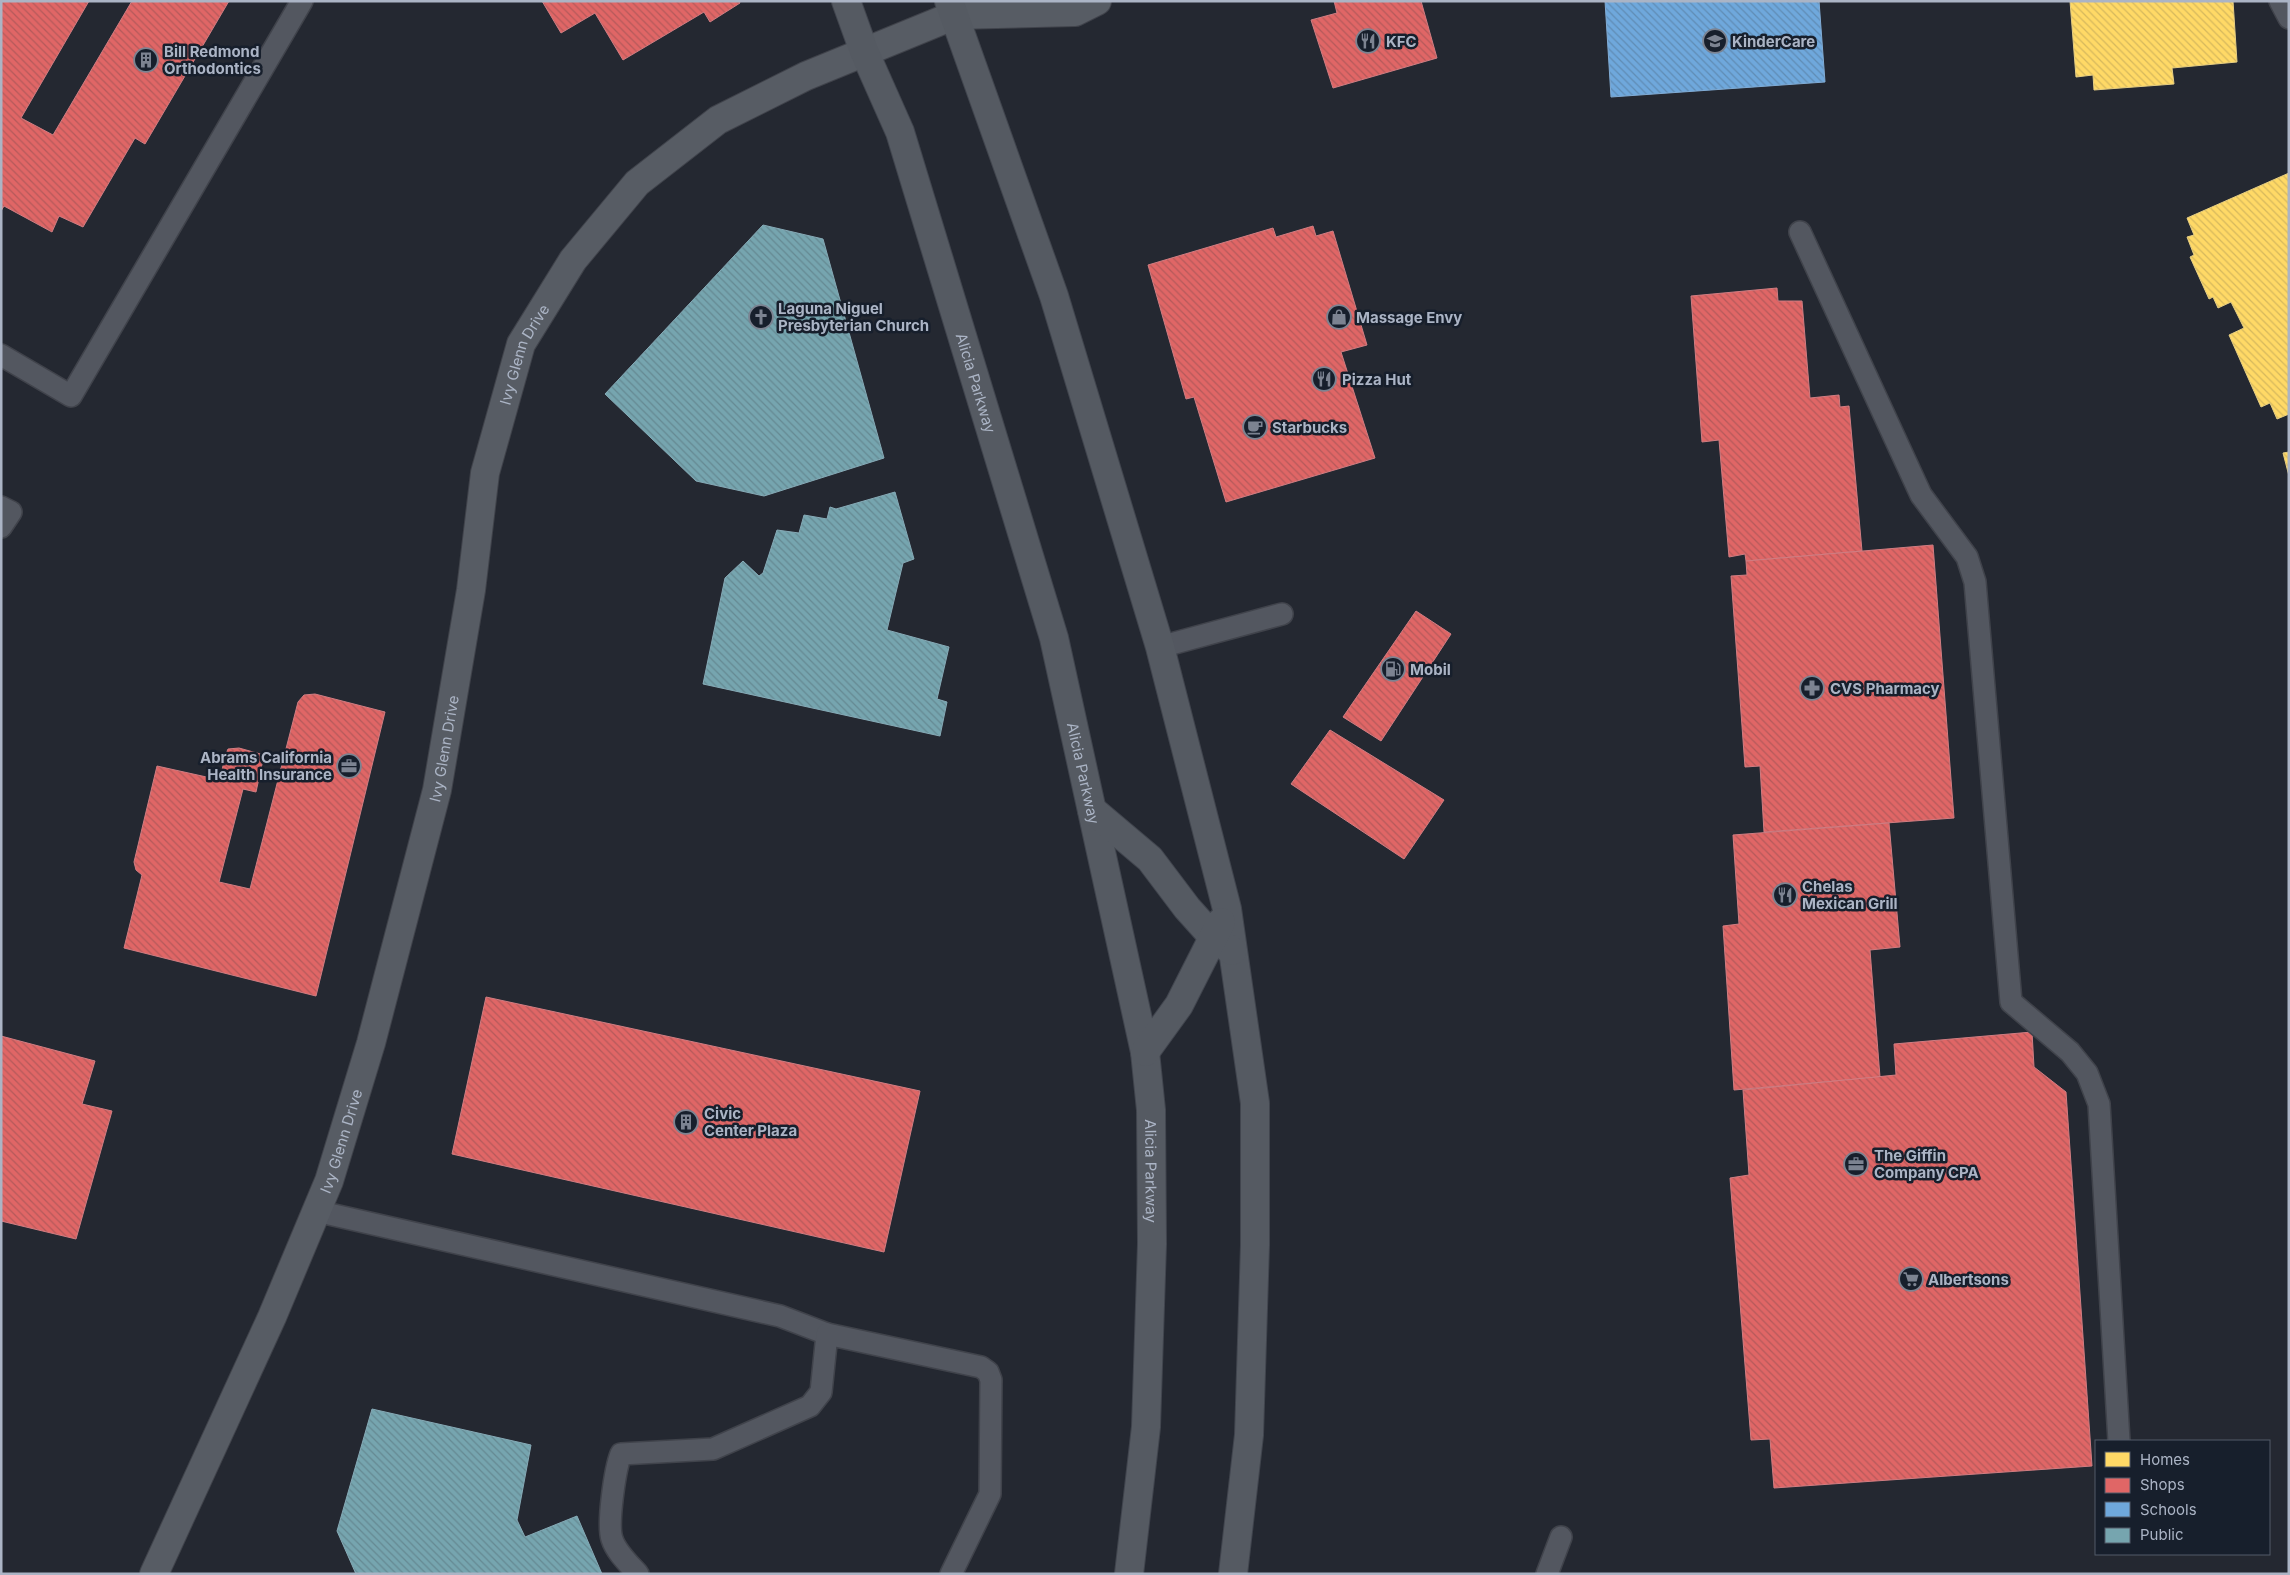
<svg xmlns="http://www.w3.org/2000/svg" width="2290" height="1575" viewBox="0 0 2290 1575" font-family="Inter,sans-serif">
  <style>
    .homes { fill: url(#homes-back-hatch); stroke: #e6ce82 }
    .shops { fill: url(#shops-back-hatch); stroke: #d07d82 }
    .schools { fill: url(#schools-back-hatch); stroke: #81acd5 }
    .public { fill: url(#public-back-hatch); stroke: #86aab6 }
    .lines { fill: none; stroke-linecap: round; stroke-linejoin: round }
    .lane-casing { stroke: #40434b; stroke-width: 24 }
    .secondary-casing { stroke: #40434b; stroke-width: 30 }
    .primary-casing { stroke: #41454e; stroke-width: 30 }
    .lane { stroke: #535760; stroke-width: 21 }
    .secondary { stroke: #575c64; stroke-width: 28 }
    .primary { stroke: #555a62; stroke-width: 28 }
    .labels { text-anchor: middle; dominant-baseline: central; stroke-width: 5; stroke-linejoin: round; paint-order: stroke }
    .poi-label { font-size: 15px; font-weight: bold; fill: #abb4c5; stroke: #171f2c; text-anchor: start }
    .street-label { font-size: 15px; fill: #abb4c5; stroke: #171f2c }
  </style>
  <defs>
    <pattern id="homes-back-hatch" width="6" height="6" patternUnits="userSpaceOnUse" patternTransform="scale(1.25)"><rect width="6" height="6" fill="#ffd966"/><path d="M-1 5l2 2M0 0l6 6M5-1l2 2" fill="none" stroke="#d6b85d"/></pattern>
    <pattern id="shops-back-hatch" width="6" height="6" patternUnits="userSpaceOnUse" patternTransform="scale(1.25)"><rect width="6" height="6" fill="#e06666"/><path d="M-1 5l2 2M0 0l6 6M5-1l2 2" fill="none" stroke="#b55a5b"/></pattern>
    <pattern id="schools-back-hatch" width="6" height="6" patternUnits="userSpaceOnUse" patternTransform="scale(1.25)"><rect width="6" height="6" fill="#6fa8dc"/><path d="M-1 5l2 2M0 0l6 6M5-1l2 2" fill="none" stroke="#608cb4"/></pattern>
    <pattern id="public-back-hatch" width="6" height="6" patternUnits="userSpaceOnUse" patternTransform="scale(1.25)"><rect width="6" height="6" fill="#76a5af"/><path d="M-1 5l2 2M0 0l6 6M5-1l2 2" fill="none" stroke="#658992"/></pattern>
  </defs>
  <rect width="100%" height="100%" fill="#242831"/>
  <g class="homes">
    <polygon points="2070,1 2233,1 2237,62 2172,68 2174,84 2094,90 2093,75 2076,77"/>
    <polygon points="2289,173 2289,414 2277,419 2270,403 2261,407 2229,335 2244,328 2231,302 2218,308 2213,297 2209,299 2190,257 2194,255 2187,237 2194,235 2187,218"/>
    <polygon points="2289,452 2289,476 2283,453"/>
  </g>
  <g class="shops">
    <polygon points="1,1 89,1 21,118 53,135 132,1 229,1 145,144 135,138 83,227 59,216 52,232 4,206 1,211"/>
    <polygon points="542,1 739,1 740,3 710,22 704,12 623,60 595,13 561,33"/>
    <polygon points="1334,1 1421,1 1437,58 1333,88 1311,20 1337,13"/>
    <polygon points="1313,226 1316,236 1333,231 1367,345 1341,352 1375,458 1226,502 1194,397 1186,399 1148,265 1273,228 1276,237"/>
    <polygon points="1777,288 1778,301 1802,301 1810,398 1839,395 1840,407 1849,406 1862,551 1746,561 1745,554 1729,557 1719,440 1702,442 1691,296"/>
    <polygon points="1933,545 1954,818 1764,832 1760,766 1745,767 1731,576 1747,575 1746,561"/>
    <polygon points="1416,611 1451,634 1381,741 1343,717"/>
    <polygon points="315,694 385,712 316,996 124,948 142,875 136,870 134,862 157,766 220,780 225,756 228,749 239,748 264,755 256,792 243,789 219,882 250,889 298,702 304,695"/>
    <polygon points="1330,730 1444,800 1404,859 1291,784"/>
    <polygon points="1889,823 1900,947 1870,950 1880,1077 1734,1090 1723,926 1739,924 1733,835"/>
    <polygon points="486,997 920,1091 884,1252 452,1154"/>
    <polygon points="2032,1032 2034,1067 2066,1092 2092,1466 1774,1488 1770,1439 1751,1440 1730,1178 1749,1175 1743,1090 1896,1075 1894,1044"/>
    <polygon points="1,1036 95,1061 82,1104 112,1111 76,1239 1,1221"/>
  </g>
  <polygon class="schools" points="1605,1 1819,1 1825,82 1611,97"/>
  <g class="public">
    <polygon points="763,225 823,239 884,458 764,496 696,481 605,394"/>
    <polygon points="895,492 914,559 903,563 887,630 949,647 937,699 947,702 940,736 703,684 725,578 743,561 759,576 763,573 777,530 799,533 804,515 827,519 830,507 836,509"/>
    <polygon points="372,1409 531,1445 517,1520 525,1537 577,1516 602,1574 356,1574 337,1531"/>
  </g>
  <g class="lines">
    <g class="lane-casing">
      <g id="lane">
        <polyline points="2280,1 2289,18"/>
        <polyline points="1800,232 1921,495 1967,557 1975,582 2011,1002 2070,1052 2087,1073 2099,1104 2119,1441"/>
        <polyline points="1,355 71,396 302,1"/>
        <polyline points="1,507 11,512 1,527"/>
        <polyline points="1160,647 1282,614"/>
        <polyline points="316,1211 780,1316 827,1334"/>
        <path d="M638,1574c-9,-10 -22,-22 -26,-35 -5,-15 3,-70 9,-85l92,-5 97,-43 11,-14 6,-58 154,33 7,5 3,8 -1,114 -39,80"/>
        <polyline points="1547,1574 1561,1537"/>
      </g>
    </g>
    <g class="secondary-casing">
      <g id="secondary">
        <path id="s1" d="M154,1574l118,-257 57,-136 42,-138 66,-253 34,-200 14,-117 36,-129 52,-84 64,-77 81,-63 88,-44 149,-61 120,-3 22,-11"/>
      </g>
    </g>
    <g class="primary-casing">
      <g id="primary">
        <path id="s2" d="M846,1l18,50 36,81 154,506 91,414 6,58 1,134 -6,183 -17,147"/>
        <polyline points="949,1 1054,296 1160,647 1227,909 1255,1103 1255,1245 1249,1435 1233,1574"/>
        <polyline points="1092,810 1150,859 1187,908 1213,937 1232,951"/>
        <polyline points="1145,1052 1179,1005 1221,922"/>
      </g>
    </g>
    <use href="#lane" class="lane"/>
    <use href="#secondary" class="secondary"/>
    <use href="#primary" class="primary"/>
  </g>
  <defs>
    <g id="restaurant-ring" transform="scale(1.25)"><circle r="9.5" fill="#171f2c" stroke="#7c8391" stroke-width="1.5"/><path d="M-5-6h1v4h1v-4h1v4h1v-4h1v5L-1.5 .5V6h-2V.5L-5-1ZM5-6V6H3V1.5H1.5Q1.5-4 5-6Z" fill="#7c8391"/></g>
    <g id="school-ring" transform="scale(1.25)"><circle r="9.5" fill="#171f2c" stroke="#7c8391" stroke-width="1.5"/><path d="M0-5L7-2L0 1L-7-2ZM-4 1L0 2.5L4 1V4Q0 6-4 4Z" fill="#7c8391"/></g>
    <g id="building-ring" transform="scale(1.25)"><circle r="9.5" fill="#171f2c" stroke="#7c8391" stroke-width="1.5"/><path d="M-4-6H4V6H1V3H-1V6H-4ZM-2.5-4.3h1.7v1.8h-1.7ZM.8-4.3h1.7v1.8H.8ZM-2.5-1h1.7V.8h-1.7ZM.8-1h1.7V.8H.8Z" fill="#7c8391"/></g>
    <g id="church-ring" transform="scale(1.25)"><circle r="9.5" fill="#171f2c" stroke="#7c8391" stroke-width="1.5"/><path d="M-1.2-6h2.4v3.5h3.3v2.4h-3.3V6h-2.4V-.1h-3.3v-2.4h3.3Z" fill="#7c8391"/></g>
    <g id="shop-ring" transform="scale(1.25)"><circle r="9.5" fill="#171f2c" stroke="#7c8391" stroke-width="1.5"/><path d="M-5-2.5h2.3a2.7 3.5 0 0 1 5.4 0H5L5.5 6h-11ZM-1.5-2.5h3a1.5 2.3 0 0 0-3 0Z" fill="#7c8391"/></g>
    <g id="cafe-ring" transform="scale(1.25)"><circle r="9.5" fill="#171f2c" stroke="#7c8391" stroke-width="1.5"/><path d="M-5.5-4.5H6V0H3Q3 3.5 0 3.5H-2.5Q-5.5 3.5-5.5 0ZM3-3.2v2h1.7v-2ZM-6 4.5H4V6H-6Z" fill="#7c8391"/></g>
    <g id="fuel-ring" transform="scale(1.25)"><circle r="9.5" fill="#171f2c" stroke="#7c8391" stroke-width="1.5"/><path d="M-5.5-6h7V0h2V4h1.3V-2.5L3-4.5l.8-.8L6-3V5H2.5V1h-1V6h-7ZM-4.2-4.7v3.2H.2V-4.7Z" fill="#7c8391"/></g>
    <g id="pharmacy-ring" transform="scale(1.25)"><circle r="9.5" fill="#171f2c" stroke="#7c8391" stroke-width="1.5"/><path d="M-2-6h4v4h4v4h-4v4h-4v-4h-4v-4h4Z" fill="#7c8391"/></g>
    <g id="office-ring" transform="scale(1.25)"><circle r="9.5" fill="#171f2c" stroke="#7c8391" stroke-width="1.5"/><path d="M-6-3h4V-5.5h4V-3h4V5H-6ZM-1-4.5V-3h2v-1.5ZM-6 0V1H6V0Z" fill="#7c8391"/></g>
    <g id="supermarket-ring" transform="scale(1.25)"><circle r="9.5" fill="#171f2c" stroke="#7c8391" stroke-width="1.5"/><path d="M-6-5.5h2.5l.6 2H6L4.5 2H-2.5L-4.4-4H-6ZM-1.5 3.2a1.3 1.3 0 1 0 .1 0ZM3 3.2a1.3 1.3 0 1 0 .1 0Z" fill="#7c8391"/></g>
  </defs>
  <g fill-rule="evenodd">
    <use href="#restaurant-ring" x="1368" y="41"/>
    <use href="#school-ring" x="1715" y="41"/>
    <use href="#building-ring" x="146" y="60"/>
    <use href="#church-ring" x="761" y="317"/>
    <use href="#shop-ring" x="1339" y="317"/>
    <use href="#restaurant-ring" x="1324" y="379"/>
    <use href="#cafe-ring" x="1255" y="427"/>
    <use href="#fuel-ring" x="1393" y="669"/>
    <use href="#pharmacy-ring" x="1812" y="688"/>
    <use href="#office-ring" x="349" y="766"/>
    <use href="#restaurant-ring" x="1785" y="895"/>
    <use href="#building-ring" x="686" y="1122"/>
    <use href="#office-ring" x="1856" y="1164"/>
    <use href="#supermarket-ring" x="1911" y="1279"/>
  </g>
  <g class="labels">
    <g class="poi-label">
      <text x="1386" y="41">KFC</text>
      <text x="1732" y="41">KinderCare</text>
      <text x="164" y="51">Bill Redmond<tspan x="164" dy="17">Orthodontics</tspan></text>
      <text x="778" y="308">Laguna Niguel<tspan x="778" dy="17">Presbyterian Church</tspan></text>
      <text x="1356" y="317">Massage Envy</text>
      <text x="1342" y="379">Pizza Hut</text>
      <text x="1272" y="427">Starbucks</text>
      <text x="1410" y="669">Mobil</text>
      <text x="1830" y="688">CVS Pharmacy</text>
      <text x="332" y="757" text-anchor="end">Abrams California<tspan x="332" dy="17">Health Insurance</tspan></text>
      <text x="1802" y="886">Chelas<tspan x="1802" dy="17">Mexican Grill</tspan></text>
      <text x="704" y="1113">Civic<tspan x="704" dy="17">Center Plaza</tspan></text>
      <text x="1874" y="1155">The Giffin<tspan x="1874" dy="17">Company CPA</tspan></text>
      <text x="1928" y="1279">Albertsons</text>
    </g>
    <g class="street-label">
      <text stroke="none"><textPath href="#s1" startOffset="1282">Ivy Glenn Drive</textPath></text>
      <text stroke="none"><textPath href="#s2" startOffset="404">Alicia Parkway</textPath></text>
      <text stroke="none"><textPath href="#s1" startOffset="878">Ivy Glenn Drive</textPath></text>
      <text stroke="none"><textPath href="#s2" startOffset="809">Alicia Parkway</textPath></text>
      <text stroke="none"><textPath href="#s1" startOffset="472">Ivy Glenn Drive</textPath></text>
      <text stroke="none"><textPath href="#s2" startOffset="1214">Alicia Parkway</textPath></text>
    </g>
  </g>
  <rect width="2290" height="1575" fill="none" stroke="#abb4c5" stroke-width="5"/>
  <rect x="2095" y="1440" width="175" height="115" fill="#171f2c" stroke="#525b69"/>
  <rect x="2105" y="1452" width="25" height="15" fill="#ffd966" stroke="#525b69"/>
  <text x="2140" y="1465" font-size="15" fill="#abb4c5">Homes</text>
  <rect x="2105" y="1478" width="25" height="15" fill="#e06666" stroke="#525b69"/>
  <text x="2140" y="1490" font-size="15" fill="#abb4c5">Shops</text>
  <rect x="2105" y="1502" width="25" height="15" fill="#6fa8dc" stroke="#525b69"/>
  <text x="2140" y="1515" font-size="15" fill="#abb4c5">Schools</text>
  <rect x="2105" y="1528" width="25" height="15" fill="#76a5af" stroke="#525b69"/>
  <text x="2140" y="1540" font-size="15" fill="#abb4c5">Public</text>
</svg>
